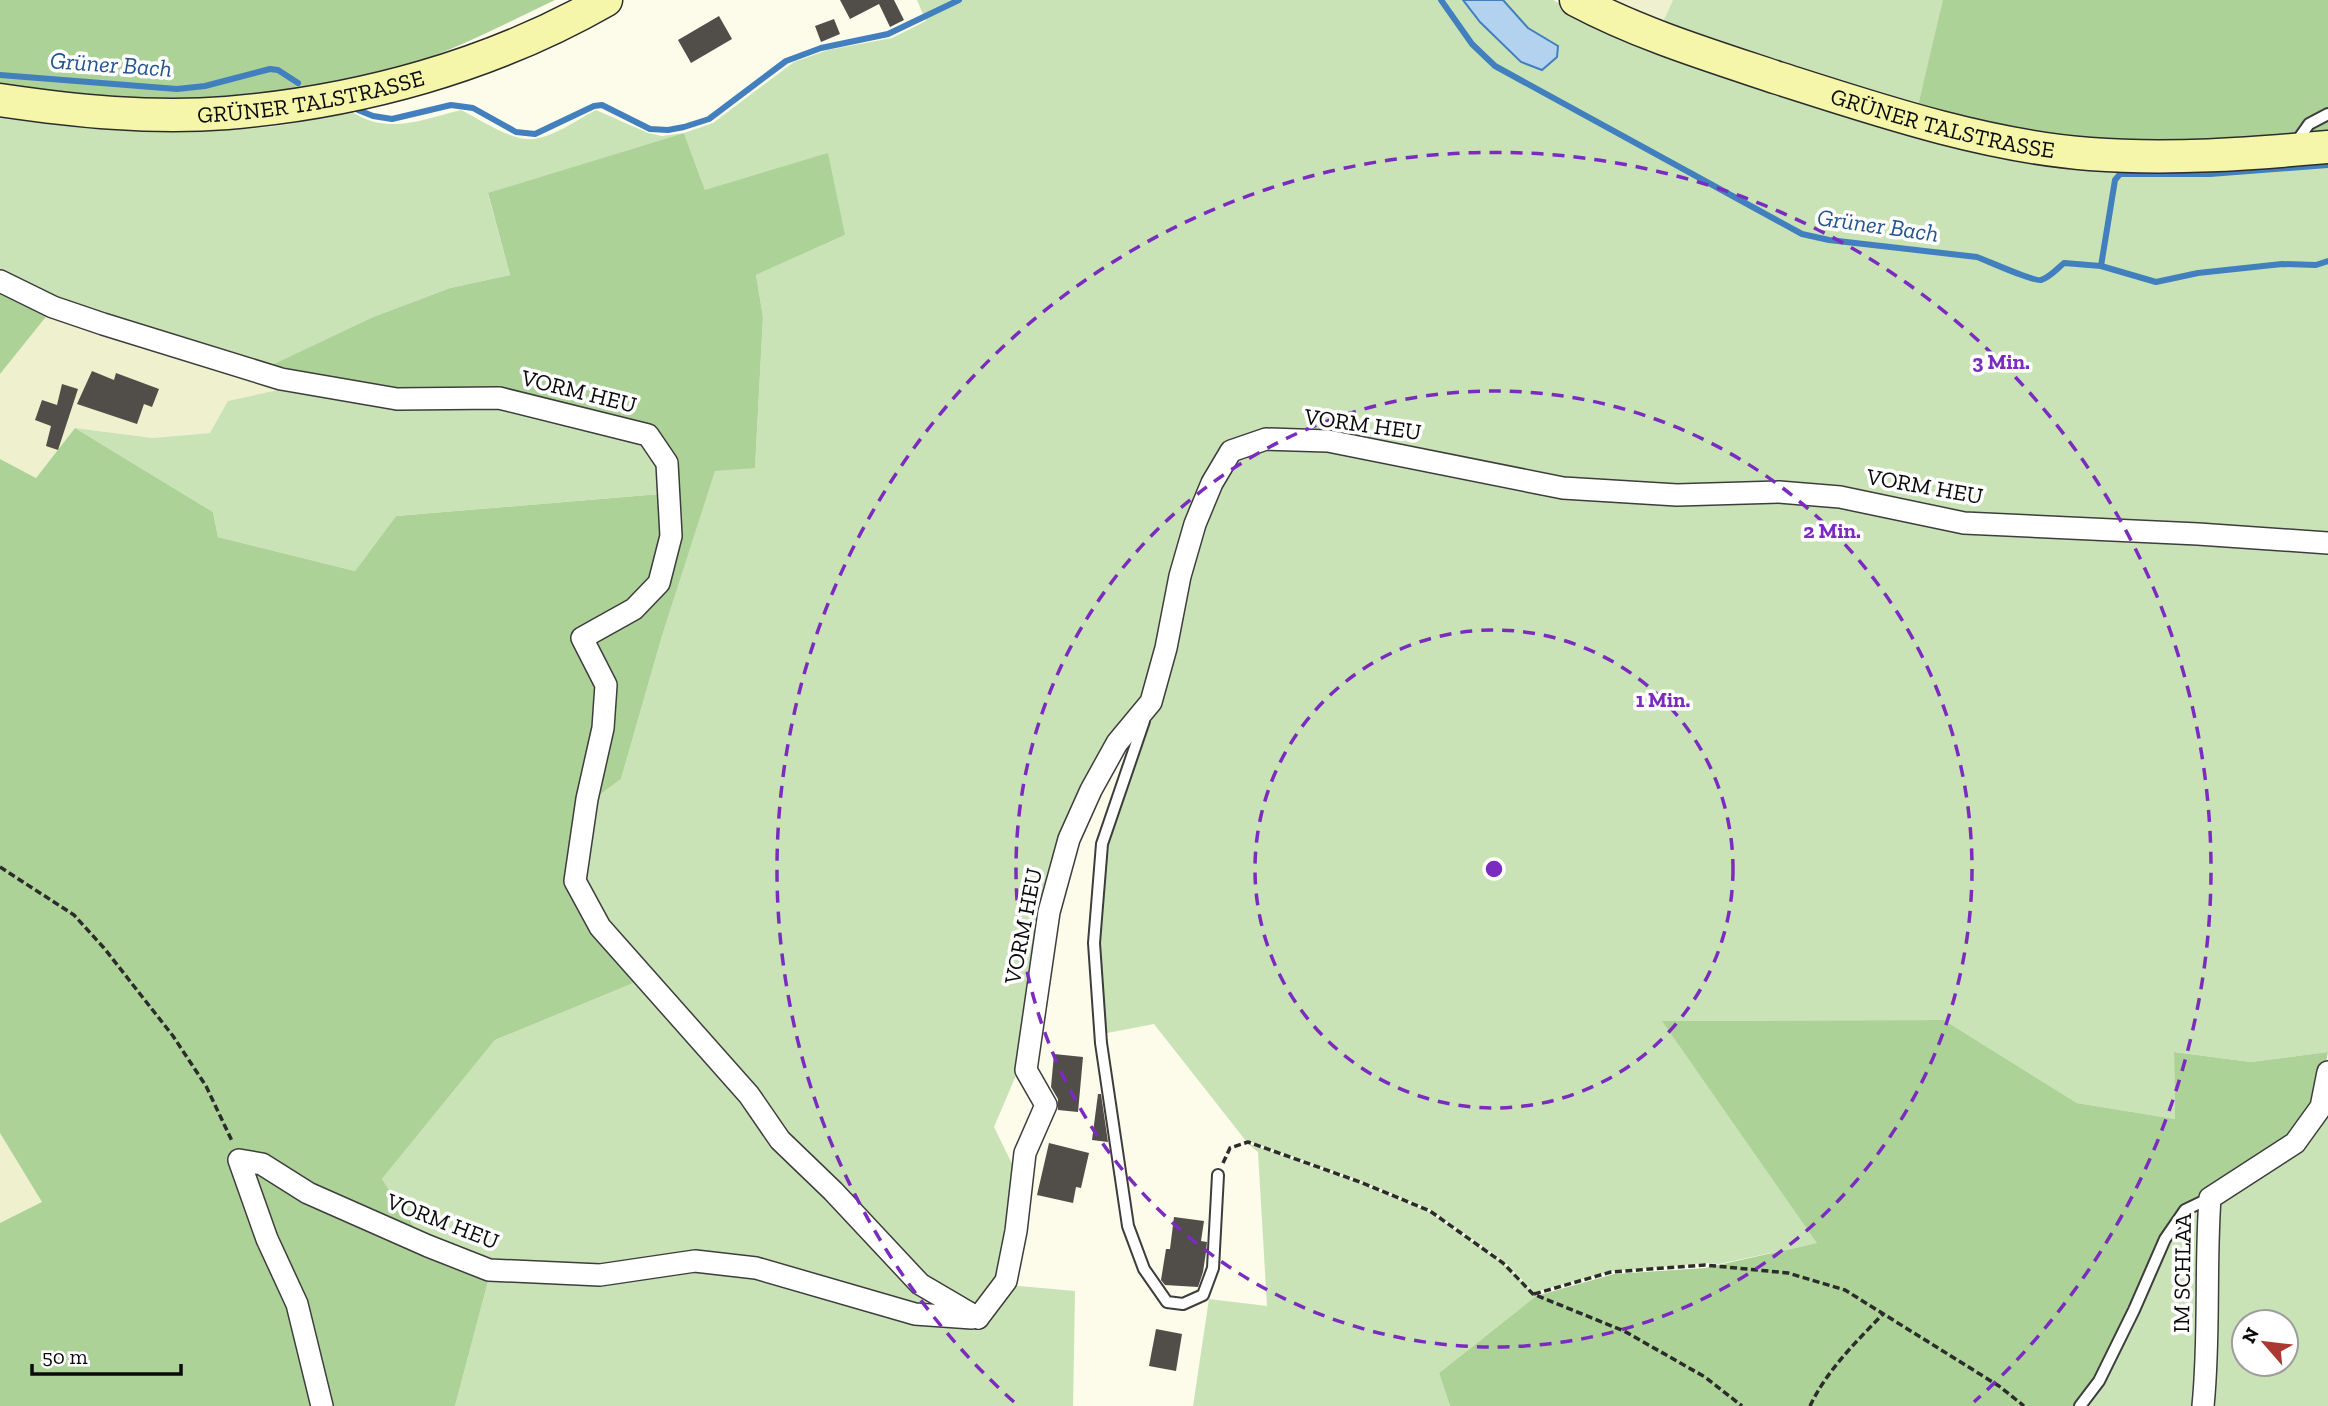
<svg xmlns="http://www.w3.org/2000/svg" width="2328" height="1406" viewBox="0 0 2328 1406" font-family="'Zilla Slab',serif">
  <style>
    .farmland { fill: #eff0cd }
    .green { fill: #c9e3b7; fill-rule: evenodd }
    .forest { fill: #acd298 }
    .water { fill: #b3d2ef; stroke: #427fbe; stroke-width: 2 }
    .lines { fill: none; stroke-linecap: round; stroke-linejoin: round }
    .stream { stroke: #427fbe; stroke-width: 6 }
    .building { fill: #514d48 }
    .service-casing { stroke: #3d3d3d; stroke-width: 14 }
    .minor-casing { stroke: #3d3d3d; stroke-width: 24 }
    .secondary-casing { stroke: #2c2c2c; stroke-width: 35 }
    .path { stroke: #2c2c2c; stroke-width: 3.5; stroke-dasharray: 7 3.5; stroke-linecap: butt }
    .service { stroke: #fff; stroke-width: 10 }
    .minor { stroke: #fff; stroke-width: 21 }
    .secondary { stroke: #f6f6ab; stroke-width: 32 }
    .ring { fill: none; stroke: #7b2cbf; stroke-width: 3.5; stroke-dasharray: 12 9 }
    .labels { text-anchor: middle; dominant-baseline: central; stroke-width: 7; stroke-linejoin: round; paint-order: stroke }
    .street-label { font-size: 23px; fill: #0a0a0a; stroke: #fff }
    .water-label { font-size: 24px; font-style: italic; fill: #22538e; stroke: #fff }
    .centre { fill: #7b2cbf; stroke: #fff; stroke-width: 3.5 }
    .ring-label { font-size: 21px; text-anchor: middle; font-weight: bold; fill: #7b2cbf; stroke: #fff; stroke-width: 7; stroke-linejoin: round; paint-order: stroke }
  </style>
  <rect width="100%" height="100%" fill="#fdfbe9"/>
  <g class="farmland">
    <polygon points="1606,0 1673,0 1662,24"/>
    <polygon points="49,313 283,389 210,433 153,438 75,428 36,478 0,459 0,374"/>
    <polygon points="0,1133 43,1203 0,1223"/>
  </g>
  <g class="green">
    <path d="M917,0h636l30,16 299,106 446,35v379l-130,-11 -233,-13 -57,-8 -75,-19 -53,3 -216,-3 -297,-49 -57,45 -62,220 -59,86 -72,286 -23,54 25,51 -18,101 -25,32 -53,-29 -87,-92 -232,-265 -25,-45 11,-78 31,-23 41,-143 53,-166 40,-3 8,-150 -7,-42 89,-40 -140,-45 -21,-57 -196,61 22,81 -60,13 -77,29 -110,52 -158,-49 -105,-46v-163c91,11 184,26 276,15 25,-3 49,-11 73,-16 37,26 72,10 112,0 18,9 47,28 65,29 23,2 50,-19 70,-29l52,23 14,3 22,-3 29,-10 81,-61 34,-12 64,-12 34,-17z"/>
    <polygon points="1673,0 1943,0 1944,1 1917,110 1662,24"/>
    <polygon points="283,389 497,405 644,441 662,465 660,494 396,516 355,571 218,537 213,512 75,428 153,438 210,433 228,401"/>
    <polygon points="1266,442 1328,444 1560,490 1778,495 1902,515 2328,548 2328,1052 2251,1062 2174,1052 2175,1119 2077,1103 1944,1020 1663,1021 1818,1243 1719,1264 1706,1263 1612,1271 1534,1292 1505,1262 1431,1210 1361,1181 1249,1141 1246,1141 1154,1024 1102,1034 1097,941 1104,844 1184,577 1232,458"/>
    <polygon points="641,980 929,1301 918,1307 756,1263 600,1272 492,1265 423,1241 382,1179 495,1040"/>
    <path d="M2326,1108l2,11v287h-122l8,-206zM2244,1322h42v42h-42z"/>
    <polygon points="1247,1143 1360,1183 1429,1212 1503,1263 1536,1296 1439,1373 1450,1406 1193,1406 1209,1299 1267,1306 1258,1152"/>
    <polygon points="2207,1202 2201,1406 2082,1406 2167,1240 2187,1212"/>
    <polygon points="696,1265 980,1323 1009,1285 1075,1291 1073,1406 455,1406 490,1274"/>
  </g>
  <g class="forest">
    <path d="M0,0h555c-42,20 -86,43 -130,59 -39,14 -99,30 -139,35 -95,11 -192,3 -286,-11z"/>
    <polygon points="1943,0 2328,0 2328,135 2092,145 1917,110"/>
    <polygon points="684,133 705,190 828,153 845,235 756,275 763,317 755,468 715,471 662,636 621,779 590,802 607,731 591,643 637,613 678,536 651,430 398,393 263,369 373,317 450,288 510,275 488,193"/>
    <polygon points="0,290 49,313 0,374"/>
    <polygon points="75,428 213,512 218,537 355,571 396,516 660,494 663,542 655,579 631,604 574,638 600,685 567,885 641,980 495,1040 382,1179 428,1248 490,1274 455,1406 0,1406 0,1223 42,1202 0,1133 0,459 36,478"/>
    <polygon points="1944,1020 2077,1103 2175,1119 2174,1052 2251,1062 2328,1052 2318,1105 2291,1139 2184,1207 2096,1379 2077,1406 1450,1406 1439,1373 1536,1296 1614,1274 1705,1268 1817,1243 1662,1021"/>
  </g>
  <polygon class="water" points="1463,0 1503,0 1528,28 1558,46 1557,57 1542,70 1521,62 1480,22"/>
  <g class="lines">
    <g class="stream">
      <path d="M1441,0l31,44 23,22 307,168 27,6 148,17c11,4 57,25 64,23 8,-2 17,-12 23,-17l37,3 55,16 42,-9 84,-9 34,1 12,-4"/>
      <polyline points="0,75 177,89 205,86 270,69 278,70 298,83"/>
      <polyline points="358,110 373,116 392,119 451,105 473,108 516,132 535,134 594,106 602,105 650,129 668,130 684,127 709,119 786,61 821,48 888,34 959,0"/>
      <polyline points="2101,266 2115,180 2120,174 2210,174 2328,165"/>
    </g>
  </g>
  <g class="building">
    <polygon points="840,0 894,0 904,20 890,27 879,4 850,19"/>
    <polygon points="719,16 732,39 691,63 678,40"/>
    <polygon points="834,19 840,34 821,42 815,26"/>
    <polygon points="92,371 114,380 116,373 159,389 152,407 144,404 137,424 77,404"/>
    <polygon points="62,384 78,389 58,450 46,446 51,426 35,420 42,400 57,405"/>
    <polygon points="1054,1054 1083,1057 1078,1112 1058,1110 1058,1099 1051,1087"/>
    <polygon points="1098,1094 1101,1094 1108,1142 1092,1140"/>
    <polygon points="1049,1143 1089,1153 1081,1188 1076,1187 1073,1203 1037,1195"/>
    <polygon points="1174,1217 1204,1221 1201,1241 1207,1242 1206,1252 1203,1272 1198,1287 1165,1285 1161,1280 1166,1249 1170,1249"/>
    <polygon points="1156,1329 1182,1334 1176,1371 1149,1366"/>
  </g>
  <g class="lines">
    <g class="service-casing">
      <g id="service">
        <polyline points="2295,144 2309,124 2328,114"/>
        <polyline points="1144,721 1102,844 1094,943 1101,1043 1128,1226 1144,1269 1167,1302 1183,1304 1203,1295 1213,1268 1218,1175"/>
        <polyline points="2080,1406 2099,1381 2134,1310 2165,1239 2185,1210 2210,1198"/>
      </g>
    </g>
    <g class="minor-casing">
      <g id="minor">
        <polyline points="0,281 53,307 103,324 281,379 397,399 499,398 648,435 667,463 671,536 659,583 634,609 582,638 606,685 603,728 587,799 575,881 600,927 749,1095 780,1140 833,1191 920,1284 978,1318"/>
        <polyline points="978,1318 1006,1281 1016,1231 1025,1153 1046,1105 1026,1070 1049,912 1069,839 1091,790 1117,743 1151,702 1166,648 1180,576 1195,524 1212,483 1231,451 1266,439 1328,441 1563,488 1677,495 1779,492 1840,497 1964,523 2198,534 2328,543"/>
        <polyline points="322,1406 297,1304 267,1239 239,1160 262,1164 308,1193 428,1246 489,1270 600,1275 695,1261 756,1268 915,1314 972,1318"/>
        <path d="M2203,1406c7,-69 2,-139 7,-208l85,-55 26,-36 7,-35"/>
      </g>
    </g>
    <g class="secondary-casing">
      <g id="secondary">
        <path id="s1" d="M1576,0c64,34 133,55 202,78 100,32 207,68 312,76 79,6 159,0 238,-7"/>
        <path id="s2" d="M0,100c75,11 151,19 227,13 132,-11 264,-47 379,-113"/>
      </g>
    </g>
    <g class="path">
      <polyline points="0,867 74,915 104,948 173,1036 206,1086 232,1141"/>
      <polyline points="1223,1163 1230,1148 1248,1142 1360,1182 1430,1211 1503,1263 1533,1294 1624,1331 1705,1377 1742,1406"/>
      <polyline points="1534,1294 1611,1272 1705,1265 1788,1273 1845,1290 1999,1386 2024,1406"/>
      <path d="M1810,1406c17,-36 46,-64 73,-92"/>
    </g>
    <use href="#service" class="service"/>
    <use href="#minor" class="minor"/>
    <use href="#secondary" class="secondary"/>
  </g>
  <g class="ring">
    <circle cx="1494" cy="869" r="239"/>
    <circle cx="1494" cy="869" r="478"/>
    <path d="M1014 1402A717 717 0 1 1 1974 1402"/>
  </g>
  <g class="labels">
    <g class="street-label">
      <text stroke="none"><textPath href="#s2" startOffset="313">GRÜNER TALSTRASSE</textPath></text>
      <text stroke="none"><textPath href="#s1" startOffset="388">GRÜNER TALSTRASSE</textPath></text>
      <text transform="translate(579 391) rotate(14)">VORM HEU</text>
      <text transform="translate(1363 424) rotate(8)">VORM HEU</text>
      <text transform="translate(1925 486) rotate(10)">VORM HEU</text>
      <text transform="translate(1023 926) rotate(-79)">VORM HEU</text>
      <text transform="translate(443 1221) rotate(21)">VORM HEU</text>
      <text transform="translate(2182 1273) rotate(-89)">IM SCHLAA</text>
    </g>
    <g class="water-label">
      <text transform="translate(111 64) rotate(4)">Grüner Bach</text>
      <text transform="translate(1878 225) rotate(8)">Grüner Bach</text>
    </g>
  </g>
  <circle cx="1494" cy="869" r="10" class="centre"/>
  <g class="ring-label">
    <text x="2001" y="369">3 Min.</text>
    <text x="1832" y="538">2 Min.</text>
    <text x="1663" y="707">1 Min.</text>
  </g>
  <g transform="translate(2265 1343) rotate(298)"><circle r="33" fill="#ffffff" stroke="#9d9d9d" stroke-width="2"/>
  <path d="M0-5L12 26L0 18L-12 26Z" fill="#ab3932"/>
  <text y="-10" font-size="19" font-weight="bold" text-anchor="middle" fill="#0a0a0a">N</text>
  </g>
  <path d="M32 1364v10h149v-10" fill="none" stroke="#0a0a0a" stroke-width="3.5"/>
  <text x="42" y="1364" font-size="21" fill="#0a0a0a" stroke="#ffffff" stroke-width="5" paint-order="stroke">50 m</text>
</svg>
